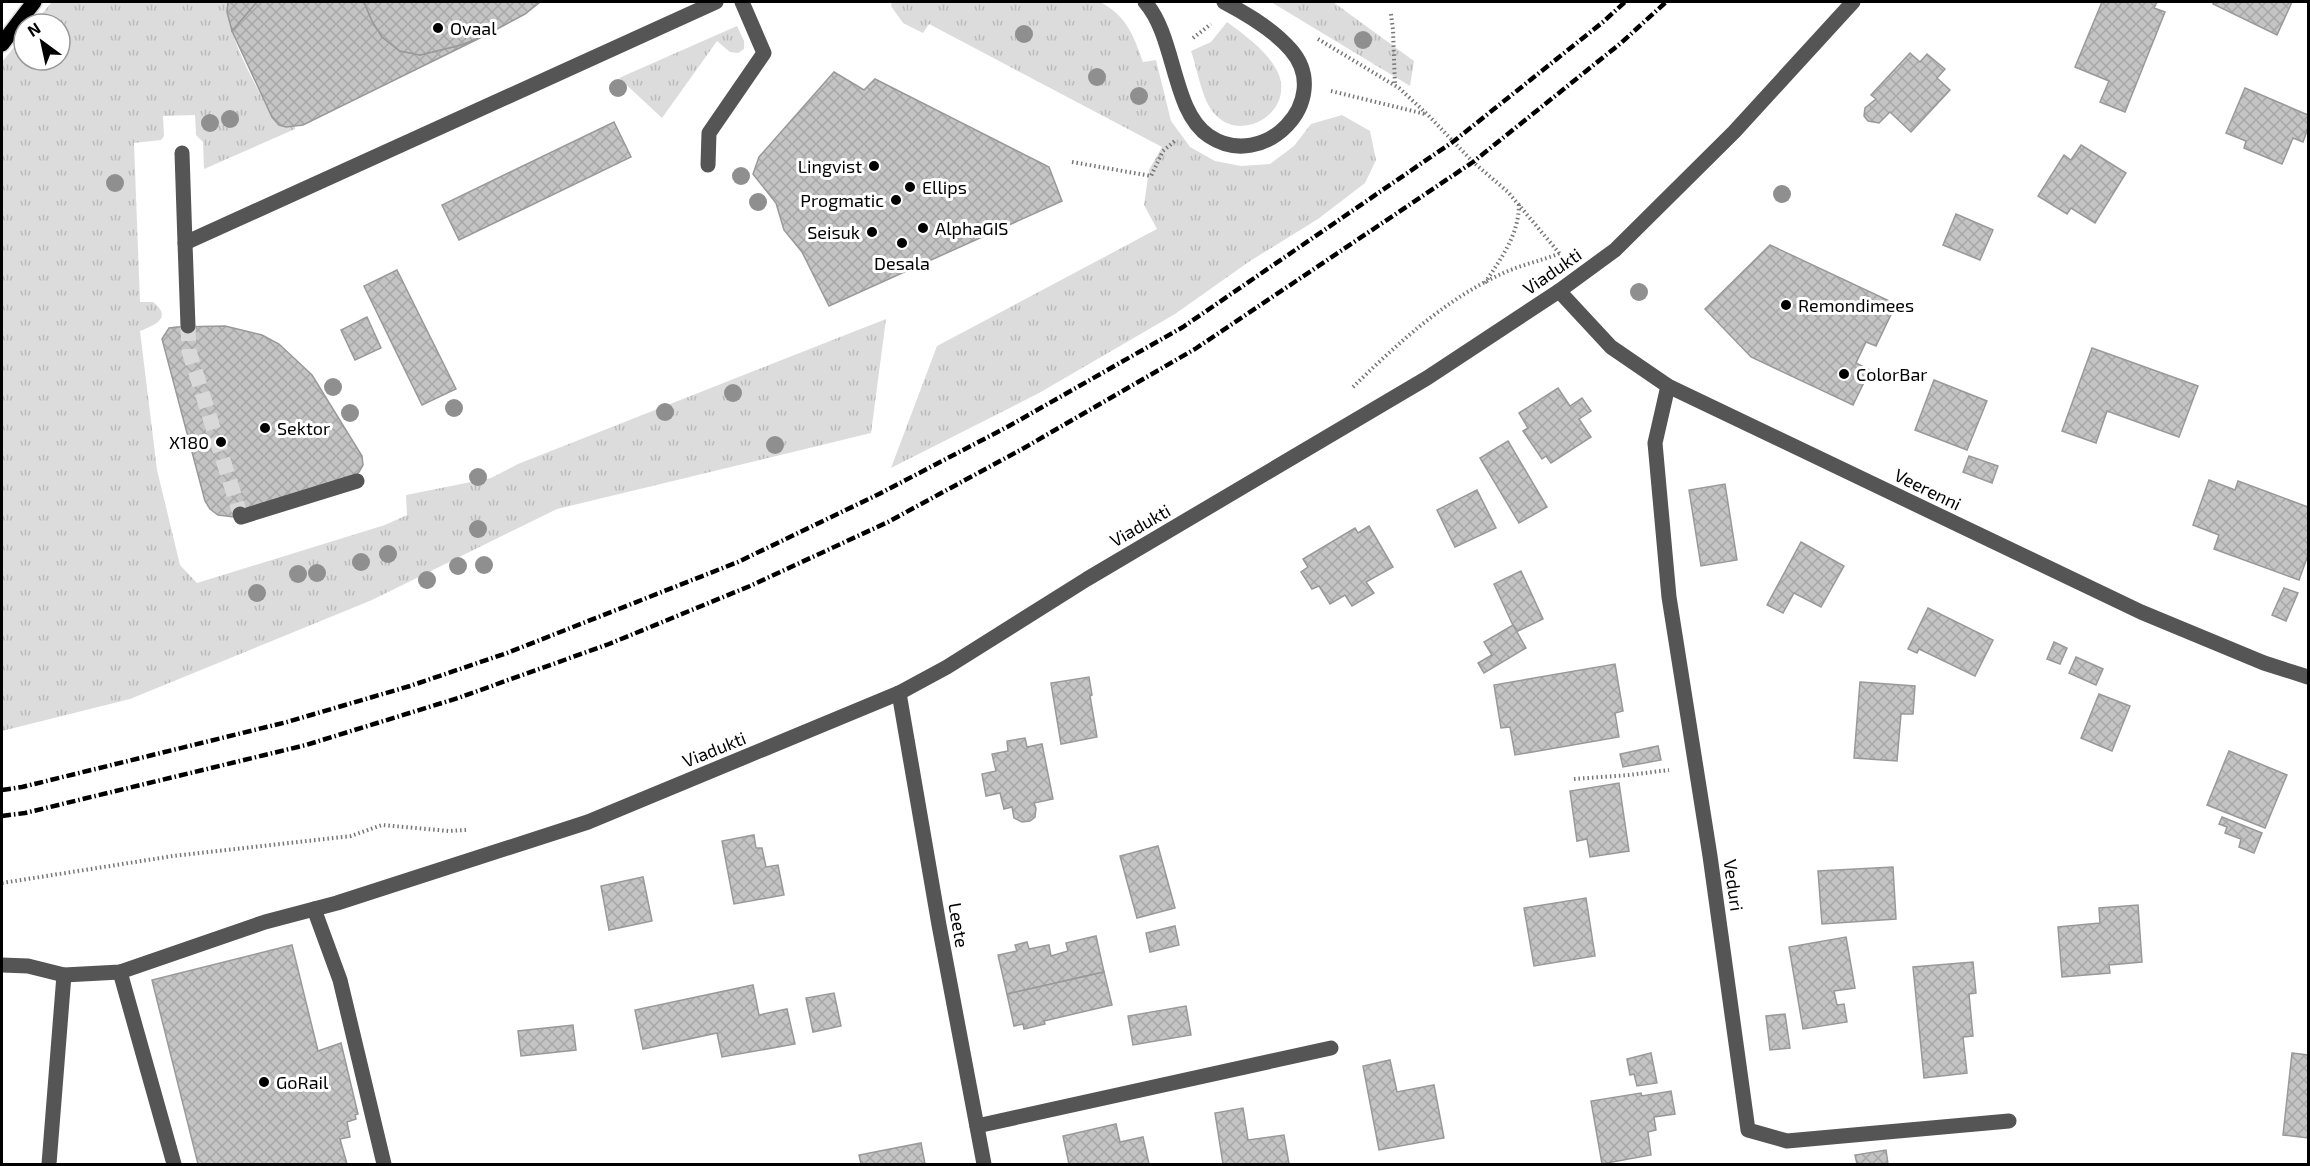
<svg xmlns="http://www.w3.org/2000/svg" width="2310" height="1166" viewBox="0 0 2310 1166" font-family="'Exo 2',sans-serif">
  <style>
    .grass { fill: url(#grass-tufts) }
    .building { fill: url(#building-cross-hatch); stroke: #999; stroke-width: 1.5 }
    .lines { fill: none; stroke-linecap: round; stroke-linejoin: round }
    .minor-tunnel { stroke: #d9d9d9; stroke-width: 15; stroke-dasharray: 15 8; stroke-linecap: butt }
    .major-casing { stroke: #dbdbdb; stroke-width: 18 }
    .path { stroke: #777; stroke-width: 4; stroke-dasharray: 1.5 3; stroke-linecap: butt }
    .minor { stroke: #555; stroke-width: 15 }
    .major { stroke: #000; stroke-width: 15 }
    .rail { stroke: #000; stroke-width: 4.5; stroke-dasharray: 9 3 1.5 3; stroke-linecap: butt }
    .tree { fill: #8f8f8f }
    .poi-dot { fill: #000; stroke: #fff; stroke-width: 2 }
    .labels { text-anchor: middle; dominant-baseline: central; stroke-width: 6; stroke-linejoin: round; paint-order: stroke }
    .poi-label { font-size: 18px; fill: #000; stroke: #fff; text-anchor: start }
    .street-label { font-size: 18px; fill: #000; stroke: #fff }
  </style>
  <defs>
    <pattern id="grass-tufts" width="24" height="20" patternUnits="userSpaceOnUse" patternTransform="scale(1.5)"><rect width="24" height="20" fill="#dcdcdc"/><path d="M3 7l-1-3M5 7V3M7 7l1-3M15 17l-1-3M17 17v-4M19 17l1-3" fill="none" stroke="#bbb"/></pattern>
    <pattern id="building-cross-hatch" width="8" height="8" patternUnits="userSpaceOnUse" patternTransform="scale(1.5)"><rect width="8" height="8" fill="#c4c4c4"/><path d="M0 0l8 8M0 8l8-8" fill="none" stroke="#a7a7a7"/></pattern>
  </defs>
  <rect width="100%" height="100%" fill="#fff"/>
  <g class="grass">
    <path d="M52,2h176c-4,30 30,86 44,115l7,8 16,2v2l-91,40 -1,-27 -7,-7 -1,-20 -32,1 1,20 -3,4 -27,3 6,159h13c20,16 2,23 -13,29l17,139 23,95 17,18 188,-58 22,-10 -1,-20 85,-17 27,-14 368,-145 -15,114 -314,76 -185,91 -242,99 -128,32v-669l22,-27v25h36v-36h-27z"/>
    <path d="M892,2h208c26,13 34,34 43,60l13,-2 15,61 19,26 25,14 26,5 29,-2 24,-18 17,-22 31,-9 28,16 6,29 -11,23 -47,36 -68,42 -75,53 -136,79 -148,75 46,-122 220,-117 -13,-24 5,-35 13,-23 -233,-123 -6,9 -20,-10 -12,-17z"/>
    <polygon points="1271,2 1333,2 1414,61 1410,86"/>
    <path d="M1227,22c19,14 43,31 52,53 14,39 -40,70 -66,37 -11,-13 -16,-44 -22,-61l20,-9z"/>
    <polygon points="737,26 744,41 744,49 738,53 730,52 717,41 662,118 619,78"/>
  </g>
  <g class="building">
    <polygon points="228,2 257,2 232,31 227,12"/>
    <polygon points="257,2 364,2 372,21 382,37 400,51 420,55 461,45 486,35 303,125 286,127 279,125 272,117 232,31"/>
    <polygon points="364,2 540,2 525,14 486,35 461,45 420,55 400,51 382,37 372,21"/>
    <polygon points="2102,2 2157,2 2154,8 2165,12 2125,112 2100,102 2109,81 2075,67"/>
    <polygon points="2214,2 2292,2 2277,35 2213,4"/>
    <polygon points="1910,53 1920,62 1927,54 1945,69 1937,78 1950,90 1911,132 1890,112 1879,123 1868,121 1864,116 1865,108 1876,99 1871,95"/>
    <polygon points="834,72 864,90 875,79 1049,167 1062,201 829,306 802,252 784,230 776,203 753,174 759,157"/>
    <polygon points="2245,88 2308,115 2308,128 2303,142 2293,138 2282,164 2244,148 2246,141 2226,133"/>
    <polygon points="614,122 631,157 459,240 442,205"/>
    <polygon points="2081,145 2126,173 2095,223 2071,208 2067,214 2038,196 2064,155 2071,160"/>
    <polygon points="1956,214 1993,230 1980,260 1943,245"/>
    <polygon points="1770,245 1896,304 1876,346 1866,342 1856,363 1870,370 1853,405 1751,357 1705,309"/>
    <polygon points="397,270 456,389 422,405 364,286"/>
    <polygon points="367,317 381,348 355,360 341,330"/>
    <polygon points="225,326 262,335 279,344 312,375 362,456 363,465 359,472 353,478 234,517 218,515 210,509 205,501 162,339 169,328 177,327"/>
    <polygon points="2092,348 2198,386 2179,437 2107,411 2096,443 2062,431"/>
    <polygon points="1934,380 1987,401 1967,450 1915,430"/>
    <polygon points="1558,388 1570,406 1582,398 1591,411 1579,419 1591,437 1551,463 1546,456 1542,459 1523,431 1528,428 1519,413"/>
    <polygon points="1508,441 1547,507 1519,523 1480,458"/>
    <polygon points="1969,456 1998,466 1992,483 1963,472"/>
    <polygon points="2209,480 2235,490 2238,481 2308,507 2308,555 2299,580 2214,549 2219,535 2193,525"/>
    <polygon points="1725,484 1737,560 1701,566 1689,490"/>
    <polygon points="1477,490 1496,528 1455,547 1437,510"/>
    <polygon points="1369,526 1393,567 1366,582 1374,593 1352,606 1345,595 1330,604 1319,586 1312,589 1301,572 1308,567 1303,559 1355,528 1358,533"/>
    <polygon points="1801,542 1844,566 1821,607 1794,593 1783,613 1767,605"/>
    <polygon points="1521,571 1543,619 1516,632 1494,584"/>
    <polygon points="2284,588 2298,593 2286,621 2272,615"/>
    <polygon points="1928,608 1993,640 1975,676 1919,649 1917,653 1908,649"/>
    <polygon points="1513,625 1526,648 1484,673 1478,663 1492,655 1484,642"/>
    <polygon points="2054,642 2067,648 2060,664 2047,659"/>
    <polygon points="2076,657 2103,669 2096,685 2069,673"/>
    <polygon points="1615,664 1623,711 1615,713 1619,737 1515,755 1510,727 1501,728 1494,685"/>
    <polygon points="1089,677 1092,695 1090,696 1097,737 1061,744 1051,683"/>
    <polygon points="1860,682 1915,686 1913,714 1901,714 1897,761 1854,758"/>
    <polygon points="2099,694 2130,706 2112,751 2081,738"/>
    <polygon points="1025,738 1027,747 1042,744 1053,799 1034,803 1036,808 1035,817 1030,821 1022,822 1014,818 1012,807 1004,809 1000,793 986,796 982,774 996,771 992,754 1008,751 1007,741"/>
    <polygon points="1658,746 1661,760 1623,767 1620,754"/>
    <polygon points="2229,751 2287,775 2265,828 2207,805"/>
    <polygon points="1619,783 1629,851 1590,857 1587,839 1577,841 1570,791"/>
    <polygon points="2222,817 2262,833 2254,853 2239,847 2241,839 2225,833 2227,827 2219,824"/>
    <polygon points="754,835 756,848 762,848 766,867 778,865 784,895 734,904 722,841"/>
    <polygon points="1158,846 1175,908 1137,918 1120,856"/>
    <polygon points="1893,867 1896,919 1822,924 1818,871"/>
    <polygon points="643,877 652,921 609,930 601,886"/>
    <polygon points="1586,898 1595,956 1534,966 1524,908"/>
    <polygon points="2138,905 2142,962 2109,965 2110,973 2062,977 2058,927 2100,923 2099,908"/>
    <polygon points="1175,926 1179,945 1150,952 1146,933"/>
    <polygon points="1096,936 1104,972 1007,994 998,955 1017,951 1015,945 1027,942 1029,949 1049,945 1051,956 1068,951 1066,943"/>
    <polygon points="1846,937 1855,988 1834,991 1837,1005 1844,1004 1847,1022 1803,1029 1789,947"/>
    <polygon points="292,945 318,1051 341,1043 358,1114 355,1115 356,1119 347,1122 350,1137 340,1139 347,1164 198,1164 152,980"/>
    <polygon points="1973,962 1976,993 1969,994 1973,1036 1963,1037 1967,1073 1924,1078 1913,967"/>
    <polygon points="1104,972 1112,1005 1044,1021 1045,1024 1024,1029 1023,1024 1014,1026 1007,994"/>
    <polygon points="753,985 759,1015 787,1009 795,1044 722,1057 717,1033 643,1049 635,1010"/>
    <polygon points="834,993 841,1026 813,1032 806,998"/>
    <polygon points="1186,1006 1191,1035 1133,1045 1128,1016"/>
    <polygon points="1785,1014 1790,1048 1770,1050 1766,1016"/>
    <polygon points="573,1025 576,1050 521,1056 518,1031"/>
    <polygon points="1651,1053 1657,1083 1637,1086 1634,1074 1630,1075 1627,1059"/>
    <polygon points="2292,1053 2308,1055 2308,1138 2283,1135"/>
    <polygon points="1390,1060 1397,1092 1434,1085 1444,1138 1379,1150 1363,1066"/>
    <polygon points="1671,1091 1675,1114 1654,1117 1656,1130 1648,1132 1651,1155 1602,1164 1591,1101 1641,1093 1642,1096"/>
    <polygon points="1243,1108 1248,1140 1284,1135 1289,1164 1223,1164 1215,1113"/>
    <polygon points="1116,1124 1120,1142 1143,1137 1149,1164 1069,1164 1063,1136"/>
    <polygon points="921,1143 925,1164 861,1164 859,1155"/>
    <polygon points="1886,1150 1888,1164 1857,1164 1855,1155"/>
  </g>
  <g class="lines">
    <polyline class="minor-tunnel" points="188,326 189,351 240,514"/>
    <g class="major-casing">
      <polyline id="major" points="2,44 34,2"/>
    </g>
    <g class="path">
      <polyline points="1391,14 1393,30 1395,86"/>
      <polyline points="1193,38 1211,24"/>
      <polyline points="1318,39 1399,88 1428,115 1473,162 1508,192 1560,254"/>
      <polyline points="1331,91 1425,114"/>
      <polyline points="1072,162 1151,176 1163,151 1176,140"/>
      <path d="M1485,283c16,-25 34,-48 34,-79"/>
      <path d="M1353,387c45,-44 96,-91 155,-116 17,-7 35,-11 53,-18"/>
      <polyline points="1574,779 1629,775 1669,770"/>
      <polyline points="2,883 173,856 351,836 382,825 449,831 466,830"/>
    </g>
    <g class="minor">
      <path d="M1145,2c31,35 27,110 64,134 55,37 125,-36 82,-86 -18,-21 -44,-36 -67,-48"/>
      <polyline points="182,153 185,243 716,2"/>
      <polyline points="708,165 709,133 764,53 742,2"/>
      <polyline points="185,243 188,326"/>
      <polyline points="1559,291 1611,347 1668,386 2141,612 2264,663 2308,677"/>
      <polyline points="1668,386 1655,443 1669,597 1710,856 1748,1130 1787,1141 2009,1121"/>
      <polyline points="240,514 241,517 357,481"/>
      <polyline points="899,693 939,925 984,1164"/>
      <polyline points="314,909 340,980 384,1164"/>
      <polyline points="2,965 28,966 64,975 120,972 265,922 337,903 588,822 899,693 947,667 1087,579 1427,378 1559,291 1615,250 1734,132 1853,2"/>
      <polyline points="120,972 174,1164"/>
      <polyline points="977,1126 1331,1048"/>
      <polyline points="49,1164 64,975"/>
    </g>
    <use href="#major" class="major"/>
    <g class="rail">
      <polyline points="2,790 22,787 287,722 410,686 507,653 738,562 879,494 1009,426 1183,327 1454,141 1603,22 1625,2"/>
      <polyline points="2,816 25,813 306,745 458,698 609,644 750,586 888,522 1024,448 1195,349 1473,162 1621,43 1666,2"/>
    </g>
  </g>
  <g class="tree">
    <circle cx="1024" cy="34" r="9"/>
    <circle cx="1363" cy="40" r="9"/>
    <circle cx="1097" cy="77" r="9"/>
    <circle cx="618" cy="88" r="9"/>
    <circle cx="1139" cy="96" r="9"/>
    <circle cx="230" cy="119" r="9"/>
    <circle cx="210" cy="123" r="9"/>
    <circle cx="741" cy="176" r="9"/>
    <circle cx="115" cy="183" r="9"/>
    <circle cx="1782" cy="194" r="9"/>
    <circle cx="758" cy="202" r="9"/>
    <circle cx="1639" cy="292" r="9"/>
    <circle cx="333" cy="387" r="9"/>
    <circle cx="733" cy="393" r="9"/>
    <circle cx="454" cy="408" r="9"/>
    <circle cx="665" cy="412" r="9"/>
    <circle cx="350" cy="413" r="9"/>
    <circle cx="775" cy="445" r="9"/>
    <circle cx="478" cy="477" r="9"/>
    <circle cx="478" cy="529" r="9"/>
    <circle cx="388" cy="554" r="9"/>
    <circle cx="361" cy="562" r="9"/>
    <circle cx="484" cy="565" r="9"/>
    <circle cx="458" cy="566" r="9"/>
    <circle cx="317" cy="573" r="9"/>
    <circle cx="298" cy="574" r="9"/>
    <circle cx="427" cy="580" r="9"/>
    <circle cx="257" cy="593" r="9"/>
  </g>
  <g class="poi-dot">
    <circle cx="438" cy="28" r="6"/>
    <circle cx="874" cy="166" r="6"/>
    <circle cx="910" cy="187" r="6"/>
    <circle cx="896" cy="200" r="6"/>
    <circle cx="923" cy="228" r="6"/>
    <circle cx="872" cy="232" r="6"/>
    <circle cx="902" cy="243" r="6"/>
    <circle cx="1786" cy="305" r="6"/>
    <circle cx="1844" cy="374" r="6"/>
    <circle cx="265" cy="428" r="6"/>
    <circle cx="221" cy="442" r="6"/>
    <circle cx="264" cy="1082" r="6"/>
  </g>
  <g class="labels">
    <g class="poi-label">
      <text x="450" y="28">Ovaal</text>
      <text x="862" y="166" text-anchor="end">Lingvist</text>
      <text x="922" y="187">Ellips</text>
      <text x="884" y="200" text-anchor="end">Progmatic</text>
      <text x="935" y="228">AlphaGIS</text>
      <text x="860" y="232" text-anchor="end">Seisuk</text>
      <text x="902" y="263" text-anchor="middle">Desala</text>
      <text x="1798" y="305">Remondimees</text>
      <text x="1856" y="374">ColorBar</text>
      <text x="277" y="428">Sektor</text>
      <text x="209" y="442" text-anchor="end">X180</text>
      <text x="276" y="1082">GoRail</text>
    </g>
    <g class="street-label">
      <text transform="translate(1552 271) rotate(-35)">Viadukti</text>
      <text transform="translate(1928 489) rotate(26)">Veerenni</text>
      <text transform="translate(1140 525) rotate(-30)">Viadukti</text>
      <text transform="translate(714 749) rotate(-22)">Viadukti</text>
      <text transform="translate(1734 885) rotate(82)">Veduri</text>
      <text transform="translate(959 925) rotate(80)">Leete</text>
    </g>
  </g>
  <rect width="2310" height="1166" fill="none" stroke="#000000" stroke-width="6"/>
  <g transform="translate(42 42) rotate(327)"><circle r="28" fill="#ffffff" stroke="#999999" stroke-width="1.5"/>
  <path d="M0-4.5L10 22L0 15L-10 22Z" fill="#000000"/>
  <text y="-9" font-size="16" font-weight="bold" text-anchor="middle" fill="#000000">N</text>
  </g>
</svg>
